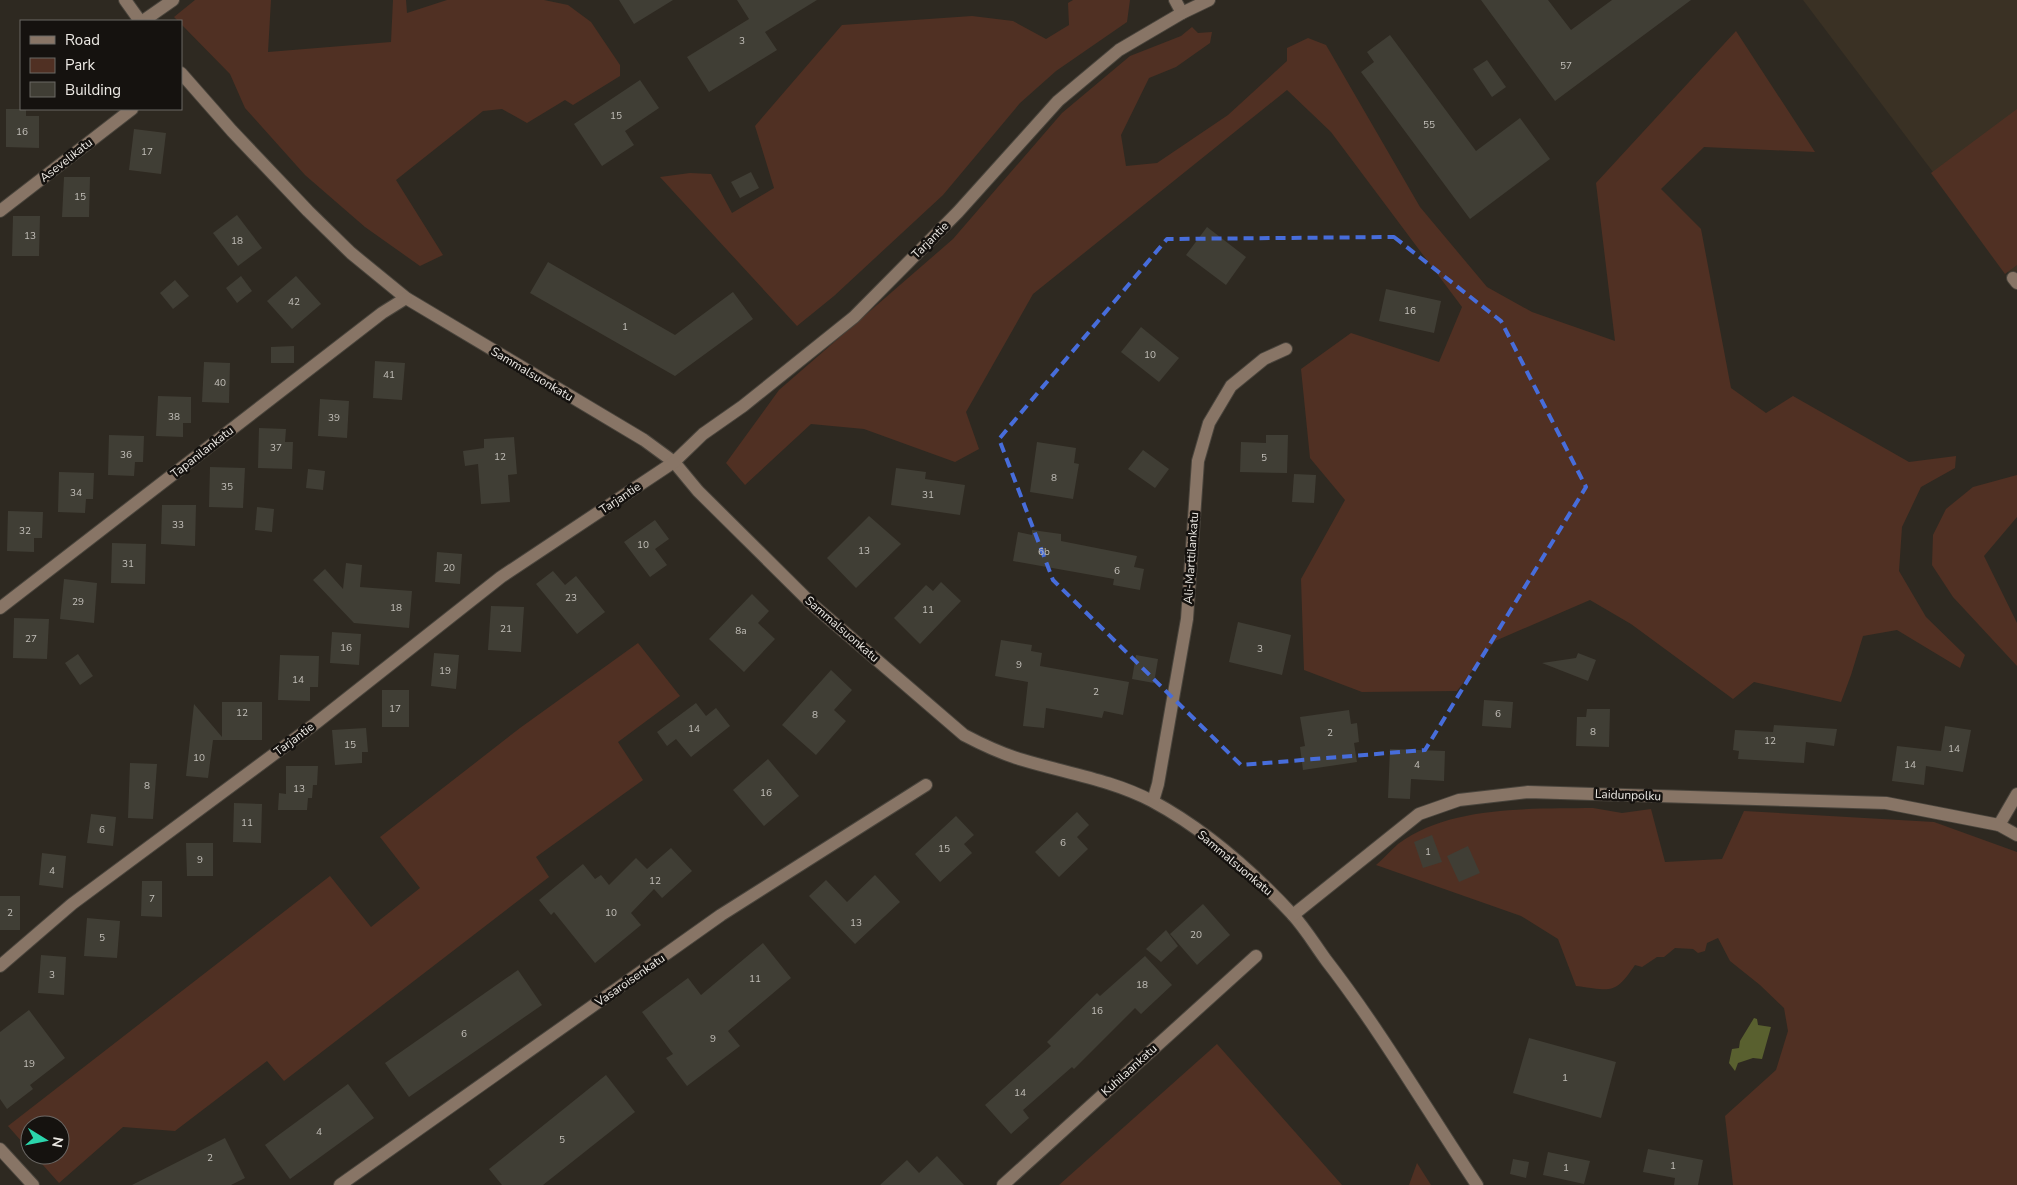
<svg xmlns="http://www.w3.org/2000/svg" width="2017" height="1185" viewBox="0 0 2017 1185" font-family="'Nunito Sans',sans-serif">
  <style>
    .built { fill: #3a3124 }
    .green { fill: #503023 }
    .water { fill: #59602f }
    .building { fill: #403e35 }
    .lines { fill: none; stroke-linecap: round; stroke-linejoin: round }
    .minor-casing { stroke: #49443c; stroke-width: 14 }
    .minor { stroke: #887566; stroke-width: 12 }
    .marked { fill: none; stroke: #476ddb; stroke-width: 4; stroke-dasharray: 10 6; stroke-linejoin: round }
    .labels { text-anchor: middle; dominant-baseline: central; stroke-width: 5; stroke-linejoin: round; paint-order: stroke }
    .number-label { font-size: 10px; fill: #c2bfb9 }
    .street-label { font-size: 12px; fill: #edeae5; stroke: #15120f }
  </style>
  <rect width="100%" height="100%" fill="#2e2921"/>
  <polygon class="built" points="1803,0 2017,0 2017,285 2013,278"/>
  <g class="green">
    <polygon points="195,0 271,0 268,52 391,42 393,0 406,0 407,13 447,0 544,0 568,5 591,22 620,65 620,76 573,105 565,100 527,123 502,109 483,111 396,180 443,255 420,266 365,227 305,175 245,108 230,74 181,24 181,21 178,21 174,17"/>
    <polygon points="1073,0 1130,0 1127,22 1056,71 1020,103 943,195 834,296 797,326 660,177 690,173 711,174 732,213 774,188 755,126 842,25 972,16 1013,21 1046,39 1069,25 1068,3"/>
    <polygon points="1192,27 1198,33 1212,32 1210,43 1176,67 1149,78 1121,135 1126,166 1157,163 1228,115 1287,61 1287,48 1308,38 1326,45 1420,207 1487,287 1532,312 1615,341 1596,183 1736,31 1815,152 1704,147 1661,189 1701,229 1731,388 1766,413 1793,396 1909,462 1956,456 1955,468 1921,487 1902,527 1899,571 1926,617 1965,655 1960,668 1897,630 1863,636 1851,675 1841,702 1754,682 1733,699 1631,624 1590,600 1495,641 1457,691 1362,692 1304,670 1301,579 1345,500 1310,458 1301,369 1351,333 1439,362 1462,307 1331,132 1287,90 1033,294 966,412 979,449 955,462 864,429 811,424 745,485 726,463 779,390 953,239 1062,113 1130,56 1181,36"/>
    <polygon points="2017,109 2017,265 2005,274 1931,173"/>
    <polygon points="2017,475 2017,517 1984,556 2017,623 2017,666 1953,597 1932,565 1933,535 1946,509 1973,487"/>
    <polygon points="638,643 680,696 618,742 643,780 536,857 549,877 284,1081 267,1061 175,1131 123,1127 59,1183 34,1155 60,1155 60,1125 30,1125 30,1151 8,1126 330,876 371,927 420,888 380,837 520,728"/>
    <path d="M1593,808l29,5 29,-4 14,53 57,-3 22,-48 190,11 83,30v333h-284l-8,-69 51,-46 12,-39 -4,-23 -24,-23 -30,-24 -12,-23 -11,5 -2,8 -7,2 -5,-4 -18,-1 -11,9h-7l-15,10 -7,-2c-21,31 -24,25 -59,21l-18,-47 -37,-23 -145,-51c7,-6 14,-14 22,-21 52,-39 134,-35 195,-36z"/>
    <polygon points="1217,1044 1342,1185 1059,1185"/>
    <polygon points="1417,1163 1431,1185 1409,1185"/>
  </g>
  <polygon class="water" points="1754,1018 1757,1019 1758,1025 1771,1027 1762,1059 1753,1058 1738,1063 1735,1071 1729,1063 1732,1049 1739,1048 1740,1041"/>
  <g class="building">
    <polygon points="619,0 673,0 634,24"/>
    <polygon points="737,0 817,0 765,32 777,50 709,92 687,57 749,19"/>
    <polygon points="1481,0 1548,0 1571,30 1612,0 1691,0 1555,101"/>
    <polygon points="1390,35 1476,151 1520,118 1550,159 1470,219 1361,72 1374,62 1367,52"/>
    <polygon points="1487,60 1506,87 1492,97 1473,69"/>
    <polygon points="640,80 659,108 625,131 634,145 602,166 574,124"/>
    <polygon points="6,109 26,109 26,116 39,116 39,148 6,147"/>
    <polygon points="134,129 166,133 161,174 129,170"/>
    <polygon points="751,172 759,188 740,198 731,182"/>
    <polygon points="64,177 90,177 89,217 62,217"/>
    <polygon points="237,215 262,248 238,266 213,233"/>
    <polygon points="13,216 40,216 39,256 12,256"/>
    <polygon points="1207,227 1246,257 1226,285 1186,255"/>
    <polygon points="548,262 675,335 733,292 753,319 675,376 530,293"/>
    <polygon points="241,276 252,291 237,303 226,288"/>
    <polygon points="296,276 321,304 292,329 267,301"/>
    <polygon points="175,280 189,296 173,309 160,293"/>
    <polygon points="1386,289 1441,301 1434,333 1379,321"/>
    <polygon points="1141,327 1179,358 1159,382 1121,352"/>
    <polygon points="294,346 294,363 271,363 271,347"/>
    <polygon points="375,361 405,363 402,400 373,398"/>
    <polygon points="204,362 230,363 229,403 202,402"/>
    <polygon points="158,396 191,397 191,423 183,423 183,437 156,436"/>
    <polygon points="320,399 349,401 347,438 318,436"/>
    <polygon points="259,428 286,429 285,442 293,442 292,469 258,468"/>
    <polygon points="109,435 144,436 143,462 135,462 134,476 108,475"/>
    <polygon points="1266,435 1288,435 1287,473 1240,472 1241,442 1266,443"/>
    <polygon points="514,437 517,474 508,475 510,502 481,504 478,464 465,466 463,451 484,448 484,439"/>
    <polygon points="1037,442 1076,448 1074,463 1079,464 1073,499 1030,492"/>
    <polygon points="1143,450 1169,469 1155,488 1128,469"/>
    <polygon points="210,467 245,468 243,508 209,507"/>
    <polygon points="896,468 926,472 925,479 965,485 960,515 891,505"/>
    <polygon points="308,469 325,471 323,490 306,488"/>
    <polygon points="59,472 94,473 93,499 86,499 85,513 58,512"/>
    <polygon points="1294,474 1316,475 1314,503 1292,502"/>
    <polygon points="162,505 196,505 195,546 161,544"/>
    <polygon points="257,507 274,509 272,532 255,530"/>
    <polygon points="8,511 43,512 42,538 34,538 34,552 7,551"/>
    <polygon points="869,516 901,544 856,588 827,558"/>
    <polygon points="655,520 669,539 655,549 667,565 650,577 624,542"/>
    <polygon points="1032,530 1061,534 1061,541 1137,556 1134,567 1144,569 1140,590 1113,585 1114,579 1013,561 1018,532 1032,535"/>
    <polygon points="112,543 146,544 145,584 111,583"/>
    <polygon points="437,552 462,554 460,584 435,582"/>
    <polygon points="346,563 362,565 360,587 412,591 409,628 354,623 313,580 325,569 343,589"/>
    <polygon points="553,571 565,585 576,576 605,612 577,634 536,584"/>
    <polygon points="64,579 97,583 94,623 60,619"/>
    <polygon points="941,582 961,601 920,644 894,618 926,585 933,591"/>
    <polygon points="752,594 769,611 758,623 775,639 744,672 709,639"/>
    <polygon points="491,606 524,607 521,652 488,650"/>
    <polygon points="14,618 49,619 47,659 13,658"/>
    <polygon points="1238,622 1291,635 1282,675 1229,662"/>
    <polygon points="332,632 361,634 359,665 330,663"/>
    <polygon points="1001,640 1032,645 1031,651 1042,653 1040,666 1129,682 1123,715 1104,711 1102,718 1046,708 1044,728 1023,726 1028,682 995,676"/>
    <polygon points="434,653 459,655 456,689 431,686"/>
    <polygon points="1578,653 1596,660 1588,681 1542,663 1576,658"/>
    <polygon points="78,654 93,676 80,685 65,663"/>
    <polygon points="280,655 319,656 318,687 310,687 310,701 278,700"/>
    <polygon points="1136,655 1158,659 1154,683 1132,679"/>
    <polygon points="831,670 852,690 834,710 846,721 816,755 782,725"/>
    <rect x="382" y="690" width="27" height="37"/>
    <polygon points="1484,700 1513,702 1511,728 1482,726"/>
    <polygon points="222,702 262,702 262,740 213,740 208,778 186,776 194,704 222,737"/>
    <polygon points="696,703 706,716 716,708 730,726 691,757 676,739 667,746 657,732"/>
    <polygon points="1587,709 1610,709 1609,747 1576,746 1577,717 1586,717"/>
    <polygon points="1349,710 1351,724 1357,723 1359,742 1354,743 1357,762 1303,770 1300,747 1305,746 1300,717"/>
    <polygon points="1774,725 1837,729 1834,746 1806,742 1804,763 1738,759 1739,751 1733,750 1735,730 1773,732"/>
    <polygon points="1945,726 1971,730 1963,772 1926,766 1924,785 1892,781 1897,746 1941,751"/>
    <polygon points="366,728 368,752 362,752 362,763 335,765 332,730"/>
    <polygon points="1390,749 1445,751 1444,781 1411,779 1410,799 1388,798"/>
    <polygon points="768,759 799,796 764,826 733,790"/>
    <polygon points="130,763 157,764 153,819 128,818"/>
    <polygon points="286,766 318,766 317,785 313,785 312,798 308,798 307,810 278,810 279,793 286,794"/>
    <polygon points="234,803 262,804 261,843 233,842"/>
    <polygon points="1077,812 1089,825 1077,837 1088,849 1059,877 1035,852"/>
    <polygon points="91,814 116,817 113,846 87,843"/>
    <polygon points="956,816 974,835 964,844 972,853 940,882 915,854"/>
    <polygon points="1432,835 1442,862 1423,868 1414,842"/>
    <polygon points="186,843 213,843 213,876 187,876"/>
    <polygon points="1468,846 1480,873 1459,882 1447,856"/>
    <polygon points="671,848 692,871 662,898 654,889 631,913 641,925 595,963 554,912 551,915 539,900 583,864 595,879 601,875 609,885 636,858 647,869"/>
    <polygon points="42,853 66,856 63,888 39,885"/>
    <polygon points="875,875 900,902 855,944 809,896 826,880 847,902"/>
    <polygon points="142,881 162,881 162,917 141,916"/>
    <rect x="0" y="896" width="20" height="34"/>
    <polygon points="1203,904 1230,935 1197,965 1170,934"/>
    <polygon points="87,918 120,921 117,958 84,956"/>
    <polygon points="1166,930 1178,946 1161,962 1146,949"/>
    <polygon points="763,943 791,978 728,1031 740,1046 687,1086 666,1058 673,1054 642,1012 688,978 701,995"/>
    <polygon points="41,955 66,957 64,995 38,993"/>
    <polygon points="1145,956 1172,985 1141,1014 1135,1008 1074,1069 1072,1067 1023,1110 1029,1118 1011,1134 985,1105 1051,1046 1047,1042 1097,993 1100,996"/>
    <polygon points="518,970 542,1005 409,1097 385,1063"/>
    <polygon points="29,1010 65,1058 30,1085 33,1089 7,1109 0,1099 0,1032"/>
    <polygon points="1529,1038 1616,1062 1601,1118 1513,1093"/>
    <polygon points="606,1075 635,1112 543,1185 502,1185 489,1169"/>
    <polygon points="348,1084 374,1118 290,1179 265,1145"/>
    <polygon points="225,1138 245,1178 231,1185 132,1185"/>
    <polygon points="1648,1149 1703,1160 1698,1185 1674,1185 1675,1178 1643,1172"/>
    <polygon points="1548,1152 1590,1161 1584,1184 1543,1175"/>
    <polygon points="937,1156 964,1185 880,1185 907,1160 919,1173"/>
    <polygon points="1513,1159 1529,1162 1526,1178 1510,1174"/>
  </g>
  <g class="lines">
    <g class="minor-casing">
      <g id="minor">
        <polyline points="125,0 140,21"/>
        <polyline points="1175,0 1182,13"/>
        <polyline points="143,21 173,0"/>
        <path d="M181,73l51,58 76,80 43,42 55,45 238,142 30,22 24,29 115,114 151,130c19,10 38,19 59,25 43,13 89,20 129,41 52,28 100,70 140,113 13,14 23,31 34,46 55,71 101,150 151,225"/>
        <polyline points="0,211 132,109"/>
        <polyline points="2013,278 2017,283"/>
        <polyline points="0,608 382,313 406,298"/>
        <polyline points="1153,801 1158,784 1187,619 1198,461 1209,423 1231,386 1264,359 1286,349"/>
        <polyline points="1999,825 2017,794"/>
        <polyline points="1293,915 1419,814 1459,800 1528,792 1886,803 1999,825 2017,835"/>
        <polyline points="0,966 72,904 316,723 501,577 674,462 703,434 743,406 854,317 958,212 1058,101 1119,50 1182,13 1209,0"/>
        <polyline points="0,1149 33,1185"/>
        <polyline points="340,1185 721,915 926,785"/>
        <polyline points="1003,1185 1256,956"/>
      </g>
    </g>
    <use href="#minor" class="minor"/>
  </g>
  <path class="marked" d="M1394,237l107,84 85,166 -161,263 -184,15 -188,-185 -54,-141 168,-200z"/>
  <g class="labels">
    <g class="number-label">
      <text x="742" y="41">3</text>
      <text x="1566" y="66">57</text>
      <text x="616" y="116">15</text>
      <text x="1429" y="125">55</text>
      <text x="22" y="132">16</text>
      <text x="147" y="152">17</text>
      <text x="80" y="197">15</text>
      <text x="30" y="236">13</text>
      <text x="237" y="241">18</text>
      <text x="294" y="302">42</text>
      <text x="1410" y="311">16</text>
      <text x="625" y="327">1</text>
      <text x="1150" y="355">10</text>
      <text x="389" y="375">41</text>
      <text x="220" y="383">40</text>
      <text x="174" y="417">38</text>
      <text x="334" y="418">39</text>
      <text x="276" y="448">37</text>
      <text x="126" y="455">36</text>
      <text x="500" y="457">12</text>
      <text x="1264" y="458">5</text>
      <text x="1054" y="478">8</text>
      <text x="227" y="487">35</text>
      <text x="76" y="493">34</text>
      <text x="928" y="495">31</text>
      <text x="178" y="525">33</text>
      <text x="25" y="531">32</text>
      <text x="643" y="545">10</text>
      <text x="864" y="551">13</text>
      <text x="1044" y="552">6b</text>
      <text x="128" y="564">31</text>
      <text x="449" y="568">20</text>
      <text x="1117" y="571">6</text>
      <text x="571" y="598">23</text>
      <text x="78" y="602">29</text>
      <text x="396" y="608">18</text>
      <text x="928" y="610">11</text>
      <text x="506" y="629">21</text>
      <text x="741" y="631">8a</text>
      <text x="31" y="639">27</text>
      <text x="346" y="648">16</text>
      <text x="1260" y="649">3</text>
      <text x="1019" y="665">9</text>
      <text x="445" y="671">19</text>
      <text x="298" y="680">14</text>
      <text x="1096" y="692">2</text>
      <text x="395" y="709">17</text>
      <text x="242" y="713">12</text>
      <text x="1498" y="714">6</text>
      <text x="815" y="715">8</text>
      <text x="694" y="729">14</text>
      <text x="1593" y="732">8</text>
      <text x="1330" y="733">2</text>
      <text x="1770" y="741">12</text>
      <text x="350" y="745">15</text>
      <text x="1954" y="749">14</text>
      <text x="199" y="758">10</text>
      <text x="1417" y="765">4</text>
      <text x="1910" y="765">14</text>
      <text x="147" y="786">8</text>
      <text x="299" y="789">13</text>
      <text x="766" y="793">16</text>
      <text x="247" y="823">11</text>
      <text x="102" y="830">6</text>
      <text x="1063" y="843">6</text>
      <text x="944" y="849">15</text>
      <text x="1428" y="852">1</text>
      <text x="200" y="860">9</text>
      <text x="52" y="871">4</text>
      <text x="655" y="881">12</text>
      <text x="152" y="899">7</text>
      <text x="10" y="913">2</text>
      <text x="611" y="913">10</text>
      <text x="856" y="923">13</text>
      <text x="1196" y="935">20</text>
      <text x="102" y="938">5</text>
      <text x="52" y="975">3</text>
      <text x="755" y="979">11</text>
      <text x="1142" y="985">18</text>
      <text x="1097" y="1011">16</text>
      <text x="464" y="1034">6</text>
      <text x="713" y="1039">9</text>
      <text x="29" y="1064">19</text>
      <text x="1565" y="1078">1</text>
      <text x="1020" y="1093">14</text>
      <text x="319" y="1132">4</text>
      <text x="562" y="1140">5</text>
      <text x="210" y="1158">2</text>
      <text x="1673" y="1166">1</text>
      <text x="1566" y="1168">1</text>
    </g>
    <g class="street-label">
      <text transform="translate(66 160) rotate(-38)">Asevelikatu</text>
      <text transform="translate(930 240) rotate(-45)">Tarjantie</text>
      <text transform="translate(532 374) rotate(31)">Sammalsuonkatu</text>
      <text transform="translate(202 452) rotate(-38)">Tapanilankatu</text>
      <text transform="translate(620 498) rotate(-34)">Tarjantie</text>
      <text transform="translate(1191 558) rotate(-86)">Ali-Marttilankatu</text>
      <text transform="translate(842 629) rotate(41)">Sammalsuonkatu</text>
      <text transform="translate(294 739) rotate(-37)">Tarjantie</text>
      <text transform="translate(1628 795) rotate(2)">Laidunpolku</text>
      <text transform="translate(1235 863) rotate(40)">Sammalsuonkatu</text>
      <text transform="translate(630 980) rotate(-35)">Vasaroisenkatu</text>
      <text transform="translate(1129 1070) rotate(-42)">Kuhilaankatu</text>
    </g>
  </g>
  <rect x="20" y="20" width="162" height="90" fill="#15120f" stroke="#6b6865"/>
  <rect x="30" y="36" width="25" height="8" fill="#887566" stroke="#6b6865"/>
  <text x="65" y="45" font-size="15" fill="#edeae5">Road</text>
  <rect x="30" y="58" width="25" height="15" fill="#503023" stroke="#6b6865"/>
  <text x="65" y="70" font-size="15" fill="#edeae5">Park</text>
  <rect x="30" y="82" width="25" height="15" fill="#403e35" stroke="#6b6865"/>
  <text x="65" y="95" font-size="15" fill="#edeae5">Building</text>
  <g transform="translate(45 1140) rotate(100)"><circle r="24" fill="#15120f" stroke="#6b6865"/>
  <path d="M0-4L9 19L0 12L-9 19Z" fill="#2bd5ac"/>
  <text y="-8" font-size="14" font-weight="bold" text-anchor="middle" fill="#edeae5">N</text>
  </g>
</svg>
